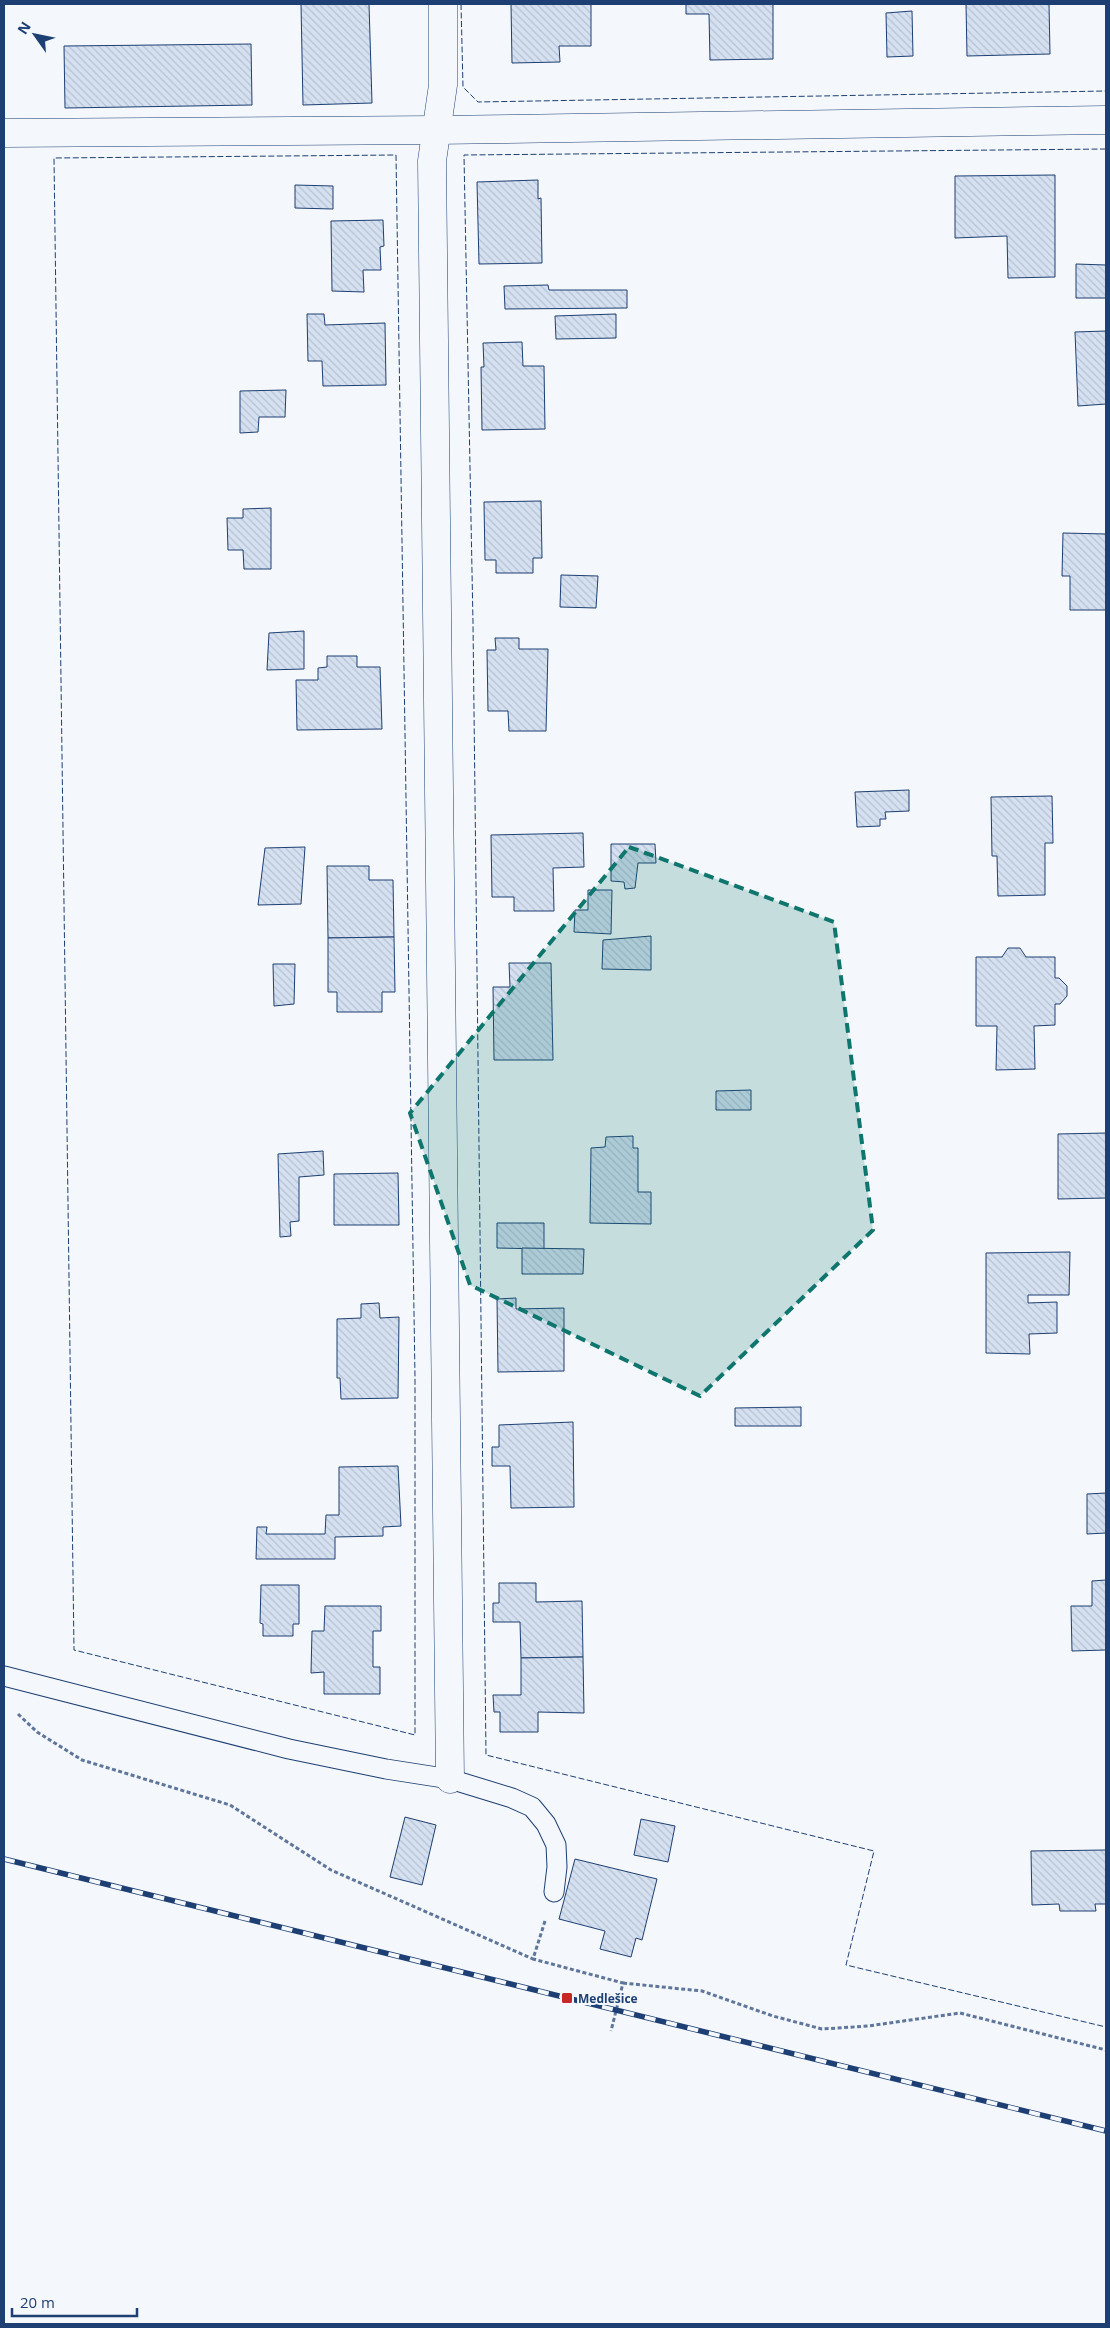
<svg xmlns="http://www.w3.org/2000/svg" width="1110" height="2328" viewBox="0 0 1110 2328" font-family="'Open Sans',sans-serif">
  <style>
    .building { fill: url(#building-back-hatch); stroke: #1d3f73 }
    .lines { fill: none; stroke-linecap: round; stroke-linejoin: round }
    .service-casing { stroke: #1d3f73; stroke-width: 21 }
    .minor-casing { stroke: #1d3f73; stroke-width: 29 }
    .path { stroke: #5e769c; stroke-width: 3; stroke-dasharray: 4 2.5; stroke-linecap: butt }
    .service { stroke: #f4f7fb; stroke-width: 19 }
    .minor { stroke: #f4f7fb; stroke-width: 28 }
    .rail-casing { stroke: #1d3f73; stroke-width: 5.5 }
    .rail { stroke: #f4f7fb; stroke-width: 4; stroke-dasharray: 11; stroke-linecap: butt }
    .fence { stroke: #1d3f73; stroke-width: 1; stroke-dasharray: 6 2.5; stroke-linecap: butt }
    .marked { fill: #0f766e; fill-opacity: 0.2; stroke: #0f766e; stroke-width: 4; stroke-dasharray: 10 6; stroke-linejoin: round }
    .poi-dot { fill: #c62828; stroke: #f4f7fb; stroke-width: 2 }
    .labels { text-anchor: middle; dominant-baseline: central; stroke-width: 4; stroke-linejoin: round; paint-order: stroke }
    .poi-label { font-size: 12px; font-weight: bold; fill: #1d3f73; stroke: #f4f7fb; text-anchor: start }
  </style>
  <defs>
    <pattern id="building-back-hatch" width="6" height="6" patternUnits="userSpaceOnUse" patternTransform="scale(1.25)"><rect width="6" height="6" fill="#d5e0f0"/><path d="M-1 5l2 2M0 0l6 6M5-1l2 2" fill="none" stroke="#b6c1d1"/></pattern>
  </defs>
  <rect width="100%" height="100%" fill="#f4f7fb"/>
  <g class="building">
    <polygon points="301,4 369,4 372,103 303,105"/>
    <polygon points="511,4 591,4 591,46 559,46 560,62 512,63"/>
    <polygon points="686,4 773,4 773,59 710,60 709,14 686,14"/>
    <polygon points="966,4 1049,4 1050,54 967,56"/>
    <polygon points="912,11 913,56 887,57 886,13"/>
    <polygon points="251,44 252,105 65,108 64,46"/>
    <polygon points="1055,175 1055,277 1008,278 1007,236 955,238 955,176"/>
    <polygon points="538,180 538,199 541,198 542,263 479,264 477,182"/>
    <polygon points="295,185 333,186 333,209 295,208"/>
    <polygon points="383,220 384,246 380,247 381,270 363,270 364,292 332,291 331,221"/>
    <polygon points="1076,264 1106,265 1106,298 1076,298"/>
    <polygon points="548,285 549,290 627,290 627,308 505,309 504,286"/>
    <polygon points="307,314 324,314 325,325 385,323 386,385 323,386 322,361 308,361"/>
    <polygon points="616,314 616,338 556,339 555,316"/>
    <polygon points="1106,331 1106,404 1078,406 1075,332"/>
    <polygon points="522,342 523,366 544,366 545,429 482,430 481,367 484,367 483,343"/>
    <polygon points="286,390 285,417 259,417 258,432 240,433 240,391"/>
    <polygon points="541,501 542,558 533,558 533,573 496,573 496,560 485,560 484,502"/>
    <polygon points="271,508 271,569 244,569 243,550 228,550 227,518 243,518 243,509"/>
    <polygon points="1063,533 1106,534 1106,610 1070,610 1070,576 1062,576"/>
    <polygon points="561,575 598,576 596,608 560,607"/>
    <polygon points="304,631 304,669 267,670 269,633"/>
    <polygon points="495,638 519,638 519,649 548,649 546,731 509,731 508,711 488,711 487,650 496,650"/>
    <polygon points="327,656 357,656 357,667 380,667 382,729 297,730 296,680 318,680 318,668 327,667"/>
    <polygon points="909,790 909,811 885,812 886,819 880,819 880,826 857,827 855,792"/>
    <polygon points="1052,796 1053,843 1045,843 1045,895 998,896 997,856 992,856 991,797"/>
    <polygon points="583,833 584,867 553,868 554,911 514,911 514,897 492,897 491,835"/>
    <polygon points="611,844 655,844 656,863 638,863 635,888 625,889 624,882 611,881"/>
    <polygon points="305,847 301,904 258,905 265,848"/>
    <polygon points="327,866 369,866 369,880 393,880 394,937 328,938"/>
    <polygon points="588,890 612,890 611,934 574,932 575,910 588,910"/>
    <polygon points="651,936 651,970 602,969 603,940"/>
    <polygon points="394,937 395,992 382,992 382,1012 337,1012 337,992 328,992 328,938"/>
    <polygon points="1008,948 1020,948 1026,957 1055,957 1055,978 1059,978 1067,986 1067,996 1060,1004 1055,1004 1055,1025 1034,1026 1035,1069 996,1070 997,1026 976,1026 976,957 1002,957"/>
    <polygon points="509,963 551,963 553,1060 494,1060 493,987 510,987"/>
    <polygon points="273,964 295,964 294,1004 274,1006"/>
    <polygon points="751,1090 751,1110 716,1110 716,1091"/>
    <polygon points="1106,1133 1106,1198 1058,1199 1058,1134"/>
    <polygon points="633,1136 633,1148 638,1148 638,1192 651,1192 651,1224 590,1223 591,1148 605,1147 606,1137"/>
    <polygon points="323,1151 324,1175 299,1177 299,1221 290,1222 291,1236 280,1237 278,1154"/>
    <polygon points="398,1173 399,1225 334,1225 334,1174"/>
    <polygon points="497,1223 544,1223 544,1249 497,1248"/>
    <polygon points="522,1248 584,1249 583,1274 522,1274"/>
    <polygon points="1070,1252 1069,1295 1028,1295 1028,1303 1057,1302 1057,1333 1029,1334 1030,1354 986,1353 986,1253"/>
    <polygon points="516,1298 516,1309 564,1308 564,1371 498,1372 497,1299"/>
    <polygon points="379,1303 380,1318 399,1317 398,1398 341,1399 340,1378 337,1378 337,1319 361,1318 361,1304"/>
    <polygon points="801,1407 801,1426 735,1426 735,1408"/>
    <polygon points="573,1422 574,1507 511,1508 510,1466 492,1466 492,1447 499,1447 499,1425"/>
    <polygon points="398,1466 401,1526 383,1527 383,1536 335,1537 335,1559 256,1559 257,1527 267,1527 266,1534 325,1534 326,1515 339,1515 339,1467"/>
    <polygon points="1106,1493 1106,1533 1087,1534 1087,1494"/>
    <polygon points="1106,1580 1106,1650 1072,1651 1071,1606 1092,1606 1092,1581"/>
    <polygon points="499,1583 536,1583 536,1602 582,1601 583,1657 521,1658 520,1622 493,1622 493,1603 499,1603"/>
    <polygon points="261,1585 299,1585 299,1624 293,1624 293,1636 263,1636 263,1624 260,1623"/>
    <polygon points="325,1606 381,1606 381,1631 373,1631 373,1667 380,1667 380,1694 324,1694 324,1672 311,1673 312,1631 324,1631"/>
    <polygon points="583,1657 584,1713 538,1712 538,1732 500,1732 500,1712 494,1712 493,1695 521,1695 521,1658"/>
    <polygon points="405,1817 436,1825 422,1885 390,1877"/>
    <polygon points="641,1819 675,1826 668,1862 634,1855"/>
    <polygon points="1106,1850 1106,1904 1095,1904 1096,1911 1060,1911 1059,1904 1032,1905 1031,1851"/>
    <polygon points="575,1859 657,1879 642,1940 636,1938 631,1957 600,1949 605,1931 559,1919"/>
  </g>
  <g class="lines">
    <g class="service-casing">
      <polyline id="service" points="4,1676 289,1749 386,1769 450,1779 512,1798 532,1807 546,1824 556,1845 557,1867 554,1892"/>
    </g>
    <g class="minor-casing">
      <g id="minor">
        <polyline points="443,4 443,85 432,161 450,1779"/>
        <polyline points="4,133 436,130 1106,120"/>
      </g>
    </g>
    <g class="path">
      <polyline points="18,1714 37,1732 82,1760 230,1805 331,1870 533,1959"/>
      <polyline points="545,1921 533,1959 623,1983 611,2031"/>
      <polyline points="623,1983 702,1991 773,2016 822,2029 868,2026 960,2013 1106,2050"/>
      <polyline points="607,1995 619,1998"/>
    </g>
    <use href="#service" class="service"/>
    <use href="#minor" class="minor"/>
    <g class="rail-casing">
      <polyline id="rail" points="4,1859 1106,2131"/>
    </g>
    <use href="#rail" class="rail"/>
    <g class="fence">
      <polyline points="461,4 463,87 478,102 1106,91"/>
      <polyline points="1106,149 464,155 473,623 486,1755 874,1851 846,1965 1106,2027"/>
      <polygon points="396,155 415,1377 415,1735 74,1650 54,158"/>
    </g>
  </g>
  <path class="marked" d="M629,847l205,75 39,308 -173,166 -230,-111 -60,-172z"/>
  <rect class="poi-dot" x="561" y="1992" width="12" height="12" rx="2.5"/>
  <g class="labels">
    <g class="poi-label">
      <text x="578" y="1998">Medlešice</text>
    </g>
  </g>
  <rect width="1110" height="2328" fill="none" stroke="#1d3f73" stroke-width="10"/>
  <g transform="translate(35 35) rotate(303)" stroke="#f4f7fb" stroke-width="4" paint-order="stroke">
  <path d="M0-4L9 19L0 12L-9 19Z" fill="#1d3f73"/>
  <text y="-8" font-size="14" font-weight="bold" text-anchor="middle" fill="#1d3f73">N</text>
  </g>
  <path d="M12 2308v8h125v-8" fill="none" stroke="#1d3f73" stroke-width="2.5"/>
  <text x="20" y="2308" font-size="15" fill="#1d3f73" stroke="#f4f7fb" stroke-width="4" paint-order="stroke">20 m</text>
</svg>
